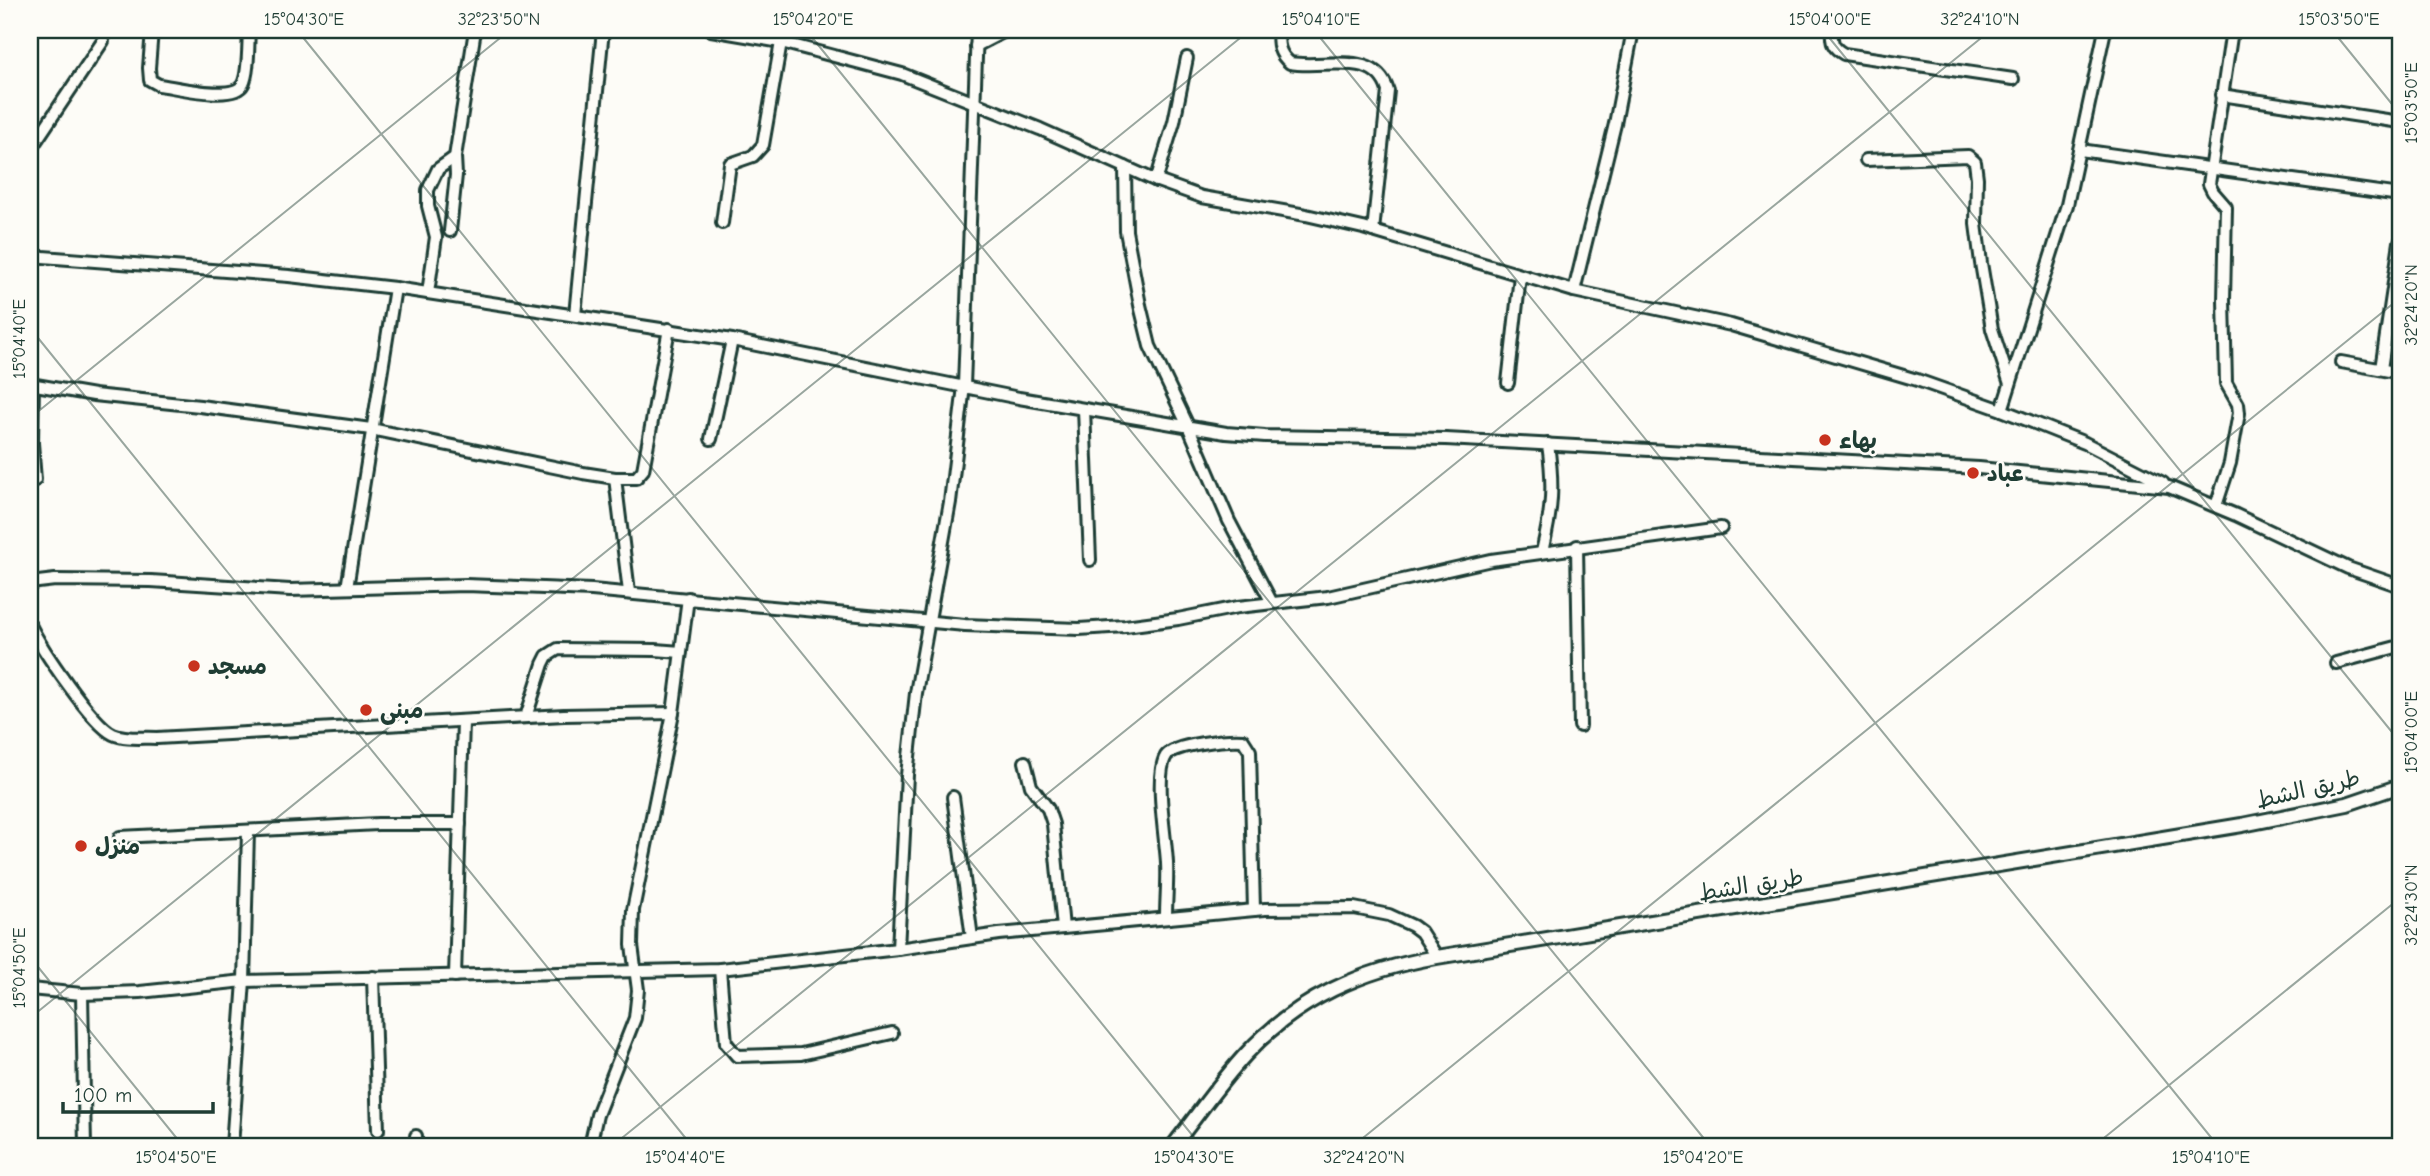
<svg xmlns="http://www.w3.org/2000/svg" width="2430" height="1176" viewBox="0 0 2430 1176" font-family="'Comic Neue','Playpen Sans Arabic',sans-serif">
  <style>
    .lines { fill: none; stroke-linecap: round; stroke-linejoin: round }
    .minor-casing { stroke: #1f3d34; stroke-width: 16 }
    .major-casing { stroke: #1f3d34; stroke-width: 18 }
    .minor { stroke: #fdfcf7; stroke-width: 10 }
    .major { stroke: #fdfcf7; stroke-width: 12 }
    .ticks { fill: none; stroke: #1f3d34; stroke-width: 2; stroke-opacity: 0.45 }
    .poi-dot { fill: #c8321e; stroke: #fdfcf7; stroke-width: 2.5 }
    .labels { text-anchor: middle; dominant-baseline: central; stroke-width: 5; stroke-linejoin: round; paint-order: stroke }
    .poi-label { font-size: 23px; font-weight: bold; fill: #1f3d34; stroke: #fdfcf7; text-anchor: start }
    .street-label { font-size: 23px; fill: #1f3d34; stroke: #fdfcf7 }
    .neatline { fill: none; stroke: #1f3d34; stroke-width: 2.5 }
    .ticks-label { font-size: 18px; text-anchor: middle; fill: #1f3d34 }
  </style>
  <rect width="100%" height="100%" fill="#fdfcf7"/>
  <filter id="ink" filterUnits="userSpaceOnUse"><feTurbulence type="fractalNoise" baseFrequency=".0143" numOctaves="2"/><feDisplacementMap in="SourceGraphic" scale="14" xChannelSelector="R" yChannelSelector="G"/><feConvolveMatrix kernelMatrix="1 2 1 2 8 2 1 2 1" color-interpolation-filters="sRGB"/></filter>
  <g filter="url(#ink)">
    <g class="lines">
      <g class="minor-casing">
        <g id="minor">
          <path d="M152,30l-3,38 1,12 9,5c17,2 75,17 84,-1 6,-11 5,-41 6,-54"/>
          <polyline points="711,30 781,42 902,74 1040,129 1152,179 1202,197 1306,215 1363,228 1574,291 1731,325 1917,380 2002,410 2085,443 2163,483"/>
          <path d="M1279,30c-2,14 0,24 11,33 34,6 86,-14 98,28l-15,140"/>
          <path d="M1832,30c-1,13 1,18 12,24l169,25"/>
          <polyline points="976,46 1007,30"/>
          <polyline points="2221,95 2400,122"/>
          <polyline points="30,150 103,41"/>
          <polyline points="2080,150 2400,195"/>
          <polyline points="1866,160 1968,156 1975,162 1977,178 1976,224 1981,263 1992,329 2010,384"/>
          <polyline points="1125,167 1126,231 1140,305 1150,346 1189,428 1229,521 1272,603"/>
          <polyline points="1156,181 1174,122 1187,58"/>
          <polyline points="722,223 730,164 753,156 763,145 781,42"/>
          <polyline points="450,231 456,175 455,157"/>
          <polyline points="30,256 289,276 395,288 732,340 1019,398 1226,433 1265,436 1446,439 1979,468 2169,487 2236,515 2348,568 2400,586"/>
          <polyline points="1574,291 1615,124 1633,30"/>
          <polyline points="428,293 436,237 428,206 428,190 438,169 455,157 475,30"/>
          <polyline points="575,315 603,30"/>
          <polyline points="2341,362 2400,373"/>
          <polyline points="2381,369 2400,242"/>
          <polyline points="1508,383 1520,276"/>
          <polyline points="30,384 94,395 200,406 371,429 583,473 615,478 629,592"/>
          <polyline points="33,385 32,443 35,480"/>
          <polyline points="1084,409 1090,560"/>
          <polyline points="2002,410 2067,205 2105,30"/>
          <polyline points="711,439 732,340"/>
          <polyline points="615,478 636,478 643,470 669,329"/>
          <polyline points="2216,506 2230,463 2239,413 2238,404 2226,383 2224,300 2226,207 2213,192 2209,184 2232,30"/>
          <polyline points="1577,546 1580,726"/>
          <path d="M1542,552c10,-42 12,-65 6,-108"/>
          <polyline points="30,583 55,580 151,581 290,590 466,585 592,590 965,625 1079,629 1125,626 1178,619 1238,607 1328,597 1491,560 1721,528"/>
          <polyline points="347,588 395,288"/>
          <path d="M30,625c11,23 62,99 83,109 13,6 31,3 44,4l407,-23 109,-2"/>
          <polyline points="2336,663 2400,646"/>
          <polyline points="526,717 543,664 547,656 558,649 655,650 681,652"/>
          <polyline points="1025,762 1031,786 1048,809 1053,824 1063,928"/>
          <polyline points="953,797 972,938"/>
          <polyline points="120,837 378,824 460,824"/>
          <path d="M1166,917c0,-18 2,-36 1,-54 -1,-24 -13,-88 -1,-107 8,-12 62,-17 77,-16l7,11 4,159"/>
          <polyline points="898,949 907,775 916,693 950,502 964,386 977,30"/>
          <polyline points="720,969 726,1043 737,1056 801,1054 892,1033"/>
          <polyline points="455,976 463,722"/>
          <polyline points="373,977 378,1130"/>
          <polyline points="30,989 82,994 140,992 244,981 720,969 898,949 999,934 1265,909 1354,908 1389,915 1413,926 1421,932 1437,957"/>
          <polyline points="82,994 85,1146"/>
          <polyline points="232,1146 244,981 248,832"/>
          <polyline points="416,1146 416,1136"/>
          <polyline points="590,1146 597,1115 635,1018 638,990 632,945 633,910 673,713 688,598"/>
        </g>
      </g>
      <g class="major-casing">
        <path id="major" d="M1173,1146c24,-30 46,-63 73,-92 52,-56 116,-84 191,-97l805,-132 105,-21 53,-18"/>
      </g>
      <use href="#minor" class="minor"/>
      <use href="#major" class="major"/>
    </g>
  </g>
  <path class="ticks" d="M297,30l904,1116M806,30l904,1116M1314,30l904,1116M1823,30l577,712M2332,30l68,84M30,328l662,818M30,418l480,-388M30,957l153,189M30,1018l1220,-988M612,1146l1379,-1116M1353,1146l1047,-848M2094,1146l306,-248"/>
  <g class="poi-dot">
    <circle cx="1825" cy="440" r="7"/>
    <circle cx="1973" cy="473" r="7"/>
    <circle cx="194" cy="666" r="7"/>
    <circle cx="366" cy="710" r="7"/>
    <circle cx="81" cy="846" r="7"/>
  </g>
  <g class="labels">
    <g class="poi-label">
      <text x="1839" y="440">بهاء</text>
      <text x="1987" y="473">عباد</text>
      <text x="208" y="666">مسجد</text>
      <text x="380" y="710">مبنى</text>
      <text x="95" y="846">منزل</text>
    </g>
    <g class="street-label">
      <text transform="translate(2308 789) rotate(-13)">طريق الشط</text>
      <text transform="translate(1751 885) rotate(-9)">طريق الشط</text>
    </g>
  </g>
  <rect width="2430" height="1176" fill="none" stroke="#fdfcf7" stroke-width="77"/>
  <path d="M63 1102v10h150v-10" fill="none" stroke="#1f3d34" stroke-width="3.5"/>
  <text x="74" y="1102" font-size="21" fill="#1f3d34" stroke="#fdfcf7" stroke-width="5" paint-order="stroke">100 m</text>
  <rect x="38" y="38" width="2354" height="1100" class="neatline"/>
  <g class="ticks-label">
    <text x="304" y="25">15°04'30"E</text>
    <text x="499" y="25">32°23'50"N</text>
    <text x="813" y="25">15°04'20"E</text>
    <text x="1321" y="25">15°04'10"E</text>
    <text x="1830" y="25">15°04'00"E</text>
    <text x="1980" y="25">32°24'10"N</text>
    <text x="2339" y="25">15°03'50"E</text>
    <text transform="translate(2411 103) rotate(-90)" y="6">15°03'50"E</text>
    <text transform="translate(2411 305) rotate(-90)" y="6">32°24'20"N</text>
    <text transform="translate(19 339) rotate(-90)" y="6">15°04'40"E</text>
    <text transform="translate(2411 732) rotate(-90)" y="6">15°04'00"E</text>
    <text transform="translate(2411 905) rotate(-90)" y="6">32°24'30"N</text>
    <text transform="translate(19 968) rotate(-90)" y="6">15°04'50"E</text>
    <text x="176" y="1163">15°04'50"E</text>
    <text x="685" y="1163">15°04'40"E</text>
    <text x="1194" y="1163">15°04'30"E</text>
    <text x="1364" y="1163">32°24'20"N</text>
    <text x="1703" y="1163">15°04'20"E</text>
    <text x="2211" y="1163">15°04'10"E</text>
  </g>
</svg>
